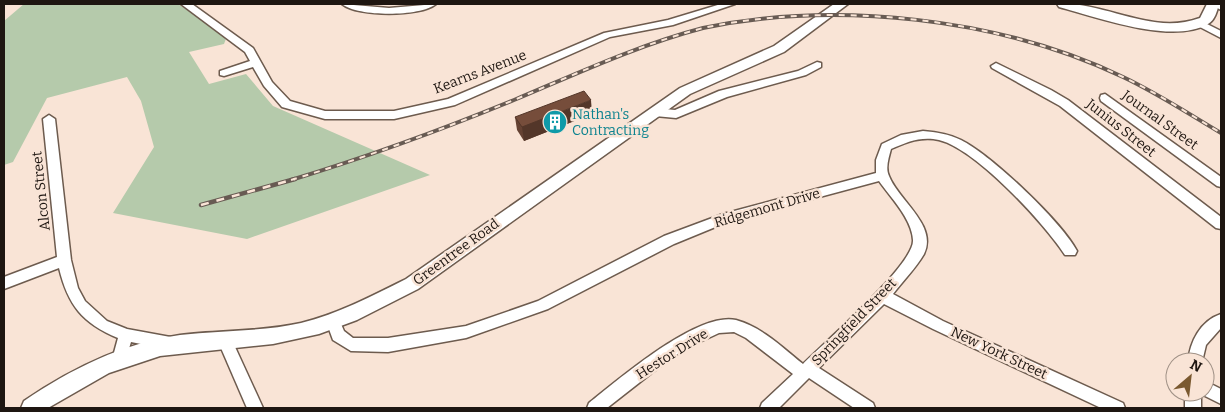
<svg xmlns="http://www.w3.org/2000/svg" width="1225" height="412" viewBox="0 0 1225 412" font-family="Bitter,serif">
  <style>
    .green { fill: #b5caab }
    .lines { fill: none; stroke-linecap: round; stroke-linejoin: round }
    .minor-casing { stroke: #6d5b4e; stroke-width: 3 }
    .major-casing { stroke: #6d5b4e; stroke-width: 3 }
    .minor { fill: #fff; fill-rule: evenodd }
    .major { fill: #fff; fill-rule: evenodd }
    .rail-far1-casing { stroke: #685b53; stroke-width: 4 }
    .rail-casing { stroke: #685b53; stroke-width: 4.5 }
    .rail-far1 { stroke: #f9e4d6; stroke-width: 2; stroke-dasharray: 6; stroke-linecap: butt }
    .rail { stroke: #f9e4d6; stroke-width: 2.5; stroke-dasharray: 8; stroke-linecap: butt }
    .wall { fill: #654233 }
    .shaded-wall { fill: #533629 }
    .building { fill: #764d3b; stroke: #533629 }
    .labels { text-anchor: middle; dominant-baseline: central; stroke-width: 5; stroke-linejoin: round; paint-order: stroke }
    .street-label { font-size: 14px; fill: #1e1611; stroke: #f9e4d6 }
    .culture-label { font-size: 14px; fill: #0d838f; stroke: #f9e4d6; text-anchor: start }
  </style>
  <rect width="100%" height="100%" fill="#f9e4d6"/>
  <polygon class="green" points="24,4 178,4 227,36 224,44 189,52 209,84 246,74 273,106 430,175 247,239 113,213 154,147 141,101 127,77 47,98 13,162 4,165 4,21"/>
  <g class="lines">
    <g class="minor-casing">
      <g id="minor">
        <polygon points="181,4 192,4 253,48 272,82 290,101 325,111 394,111 448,99 604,33 668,20 721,4 735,4 673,25 610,37 455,105 394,119 325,119 282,107 264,86 253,67 224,76 220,75 220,71 250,61 245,52"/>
        <path d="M342,4l47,4 47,-4c-16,13 -78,13 -94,0z"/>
        <polygon points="1210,4 1221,4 1221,10"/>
        <polygon points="1199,20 1221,31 1221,38 1196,25 1196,21"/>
        <polygon points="817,62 821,63 821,67 806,75 727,97 676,118 655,116 649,112 655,108 675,110 719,91 798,71"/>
        <polygon points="996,63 1051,90 1068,100 1221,217 1221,229 1216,228 1060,106 992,68 991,66"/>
        <polygon points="1105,94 1221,177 1221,187 1217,186 1101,101 1100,98 1101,95"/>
        <path d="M49,115l6,4 16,141 7,28 7,13 22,20 20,8 49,9 2,5 -2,5 -5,2 -40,-8 -7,23 -5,2 -5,-2 -2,-5 6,-22c-36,-15 -50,-33 -59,-70l-55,21v-12l53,-20 -14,-138z"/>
        <path d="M923,131c13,1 26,3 38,9 30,15 100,81 116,111l-2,4h-10c-21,-32 -89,-106 -126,-115 -18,-4 -32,2 -48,9 -2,8 -6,19 -2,27 9,24 49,49 35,78 -8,14 -22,28 -31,40l50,27 180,82 2,5h-24l-168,-79 -49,-25 -65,64 54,35 2,5h-21l-45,-30 -30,30h-19l2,-5 31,-29 -47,-36 -12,-6 -15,1 -32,15 -20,13 -60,47h-20l2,-5c30,-24 109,-92 147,-83 26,7 47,28 67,44 20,-20 112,-100 110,-124 -1,-21 -22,-42 -34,-59l-149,40 -56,23 -126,65 -82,29 -78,14 -37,-1 -18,-11 -7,-19 2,-4 5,-2 5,2 6,14 9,7h35l78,-12 72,-25 126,-65 59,-22 153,-41v-13l6,-16 19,-9z"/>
        <path d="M1221,314v14l-15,17 -4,17h-14c2,-20 12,-41 33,-48z"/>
        <polygon points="225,334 230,336 263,408 247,408 218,341 220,336"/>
        <polygon points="1205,381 1221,389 1221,404 1201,394 1201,408 1185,408 1185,392 1205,392"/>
      </g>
    </g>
    <g class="major-casing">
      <g id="major">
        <path d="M834,4h14l-64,48 -94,42 -272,195 -61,31 -38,14 -46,10 -113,12 -51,17 -61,35h-27l3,-7c47,-32 99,-58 156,-66 40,-5 81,-3 121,-12 37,-9 71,-27 105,-44l274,-191 94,-42z"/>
        <path d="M1057,4c48,-3 94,32 143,14l7,-14h12c-2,7 -4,16 -11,20 -36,21 -112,-7 -149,-17z"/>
      </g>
    </g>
    <use href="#minor" class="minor"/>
    <use href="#major" class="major"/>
    <g class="rail-far1-casing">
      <path id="rail-far1" d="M291,180c76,-23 150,-50 223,-80 62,-26 124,-55 189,-72 133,-28 297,-10 420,49 34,16 66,37 98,56"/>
    </g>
    <g class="rail-casing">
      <polyline id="rail" points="201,205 295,179"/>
    </g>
    <use href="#rail-far1" class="rail-far1"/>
    <use href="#rail" class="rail"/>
  </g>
  <polygon class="wall" points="592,114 524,141 517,130 515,117"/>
  <polygon class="shaded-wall" points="591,100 592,114 524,141 522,127"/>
  <polygon class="building" points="584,91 591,100 522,127 515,117"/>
  <defs>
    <g id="building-disc" transform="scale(1.25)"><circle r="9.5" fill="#0f9aa8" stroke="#f9e4d6"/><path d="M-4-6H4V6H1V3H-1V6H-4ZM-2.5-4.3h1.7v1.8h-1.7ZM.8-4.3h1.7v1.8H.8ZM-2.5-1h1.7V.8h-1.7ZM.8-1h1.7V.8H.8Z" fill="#fff"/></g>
  </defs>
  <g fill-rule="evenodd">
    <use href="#building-disc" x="555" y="122"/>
  </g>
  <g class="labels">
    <g class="street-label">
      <text transform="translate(480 72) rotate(-21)">Kearns Avenue</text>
      <text transform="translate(1160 120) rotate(36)">Journal Street</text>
      <text transform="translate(1121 128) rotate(38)">Junius Street</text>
      <text transform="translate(41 191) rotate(-96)">Alcon Street</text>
      <text transform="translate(767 208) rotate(-16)">Ridgemont Drive</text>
      <text transform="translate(456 252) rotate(-36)">Greentree Road</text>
      <text transform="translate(854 322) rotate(-46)">Springfield Street</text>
      <text transform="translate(999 353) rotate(25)">New York Street</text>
      <text transform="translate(672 354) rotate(-32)">Hestor Drive</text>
    </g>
    <g class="culture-label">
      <text x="572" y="114">Nathan's<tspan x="572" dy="16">Contracting</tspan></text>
    </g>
  </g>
  <rect width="1225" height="412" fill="none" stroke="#1e1611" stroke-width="10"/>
  <g transform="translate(1190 377) rotate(28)"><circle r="24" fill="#f9e4d6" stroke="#a19287"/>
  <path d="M0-4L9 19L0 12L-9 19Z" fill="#7a5930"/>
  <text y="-8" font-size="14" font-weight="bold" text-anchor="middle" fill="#1e1611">N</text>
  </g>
</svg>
